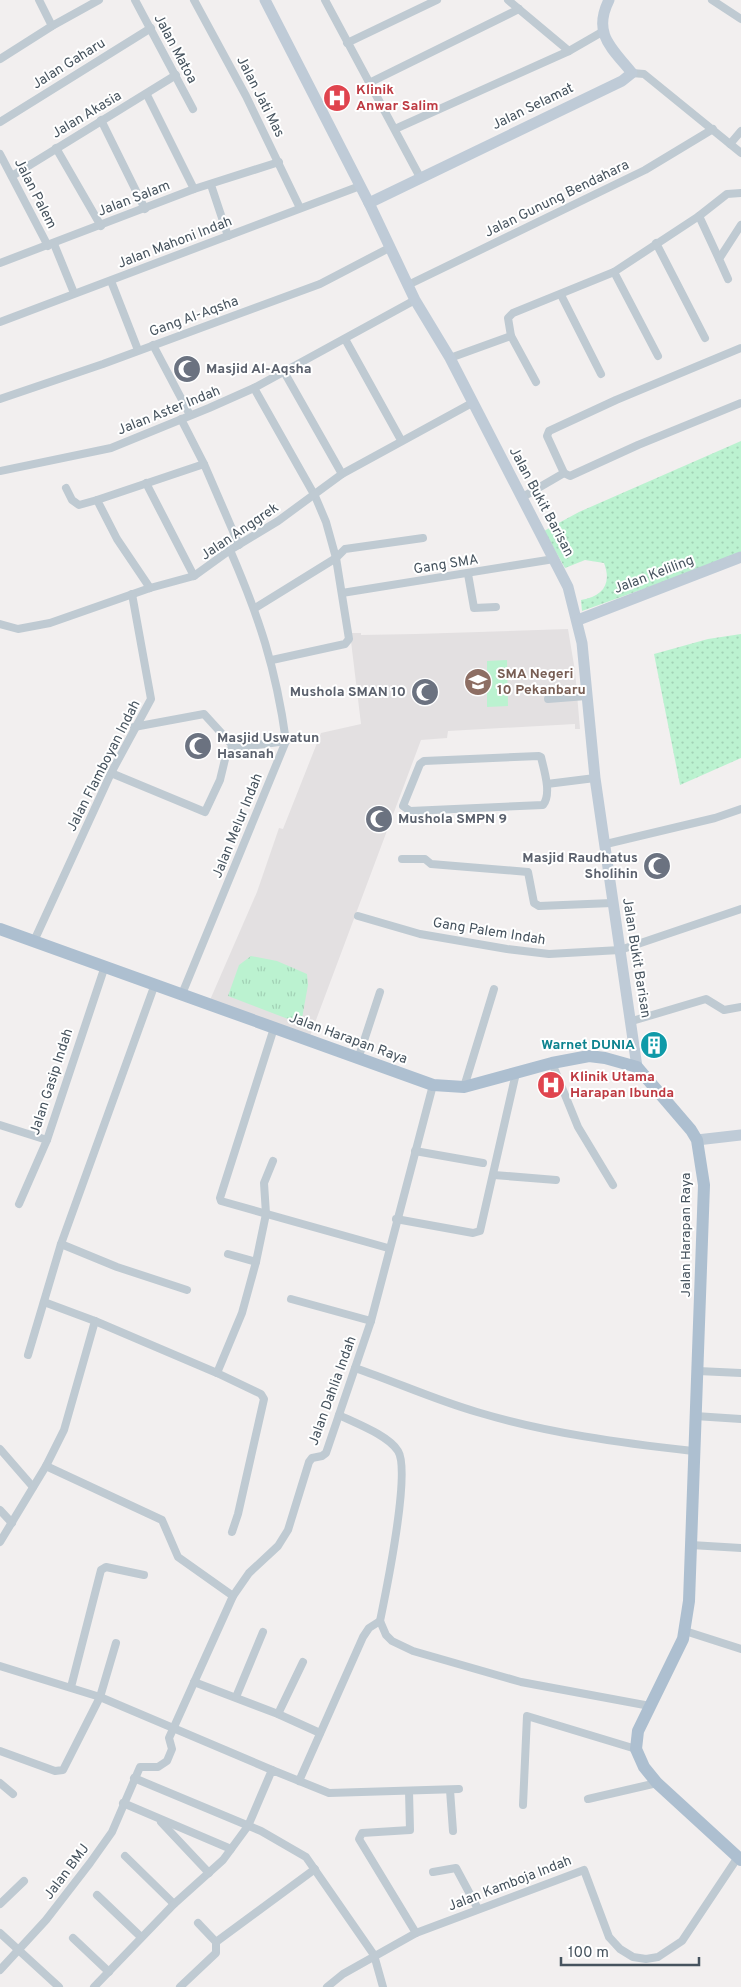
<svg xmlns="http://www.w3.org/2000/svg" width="741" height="1987" viewBox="0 0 741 1987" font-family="Overpass,sans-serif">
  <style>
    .education { fill: #e3e0e1 }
    .grass { fill: url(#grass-dots) }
    .park { fill: url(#park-tufts) }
    .garden { fill: #bbf2d0 }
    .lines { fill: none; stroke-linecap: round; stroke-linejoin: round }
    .street { stroke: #bfcad2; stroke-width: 8 }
    .secondary { stroke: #bfcbd7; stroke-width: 11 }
    .primary { stroke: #adbfd0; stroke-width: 12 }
    .labels { text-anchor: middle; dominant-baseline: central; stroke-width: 4; stroke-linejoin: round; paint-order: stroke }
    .street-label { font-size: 14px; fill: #46535e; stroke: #fff }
    .health-label { font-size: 14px; font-weight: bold; fill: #be3a42; stroke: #fff; text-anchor: start }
    .worship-label { font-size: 14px; font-weight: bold; fill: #5b616d; stroke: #fff; text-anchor: start }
    .education-label { font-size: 14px; font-weight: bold; fill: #785e54; stroke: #fff; text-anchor: start }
    .culture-label { font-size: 14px; font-weight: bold; fill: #0d838f; stroke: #fff; text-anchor: end }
  </style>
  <defs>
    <pattern id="grass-dots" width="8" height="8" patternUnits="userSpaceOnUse" patternTransform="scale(1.25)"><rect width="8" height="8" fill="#bbf2d0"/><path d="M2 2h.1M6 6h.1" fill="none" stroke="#a2d1b5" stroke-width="1.8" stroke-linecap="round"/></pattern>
    <pattern id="park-tufts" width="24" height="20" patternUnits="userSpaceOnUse" patternTransform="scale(1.25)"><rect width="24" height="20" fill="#bbf2d0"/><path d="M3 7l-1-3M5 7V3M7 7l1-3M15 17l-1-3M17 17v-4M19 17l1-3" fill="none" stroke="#a2d1b5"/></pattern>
  </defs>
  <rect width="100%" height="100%" fill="#f2efef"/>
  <polygon class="education" points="568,629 575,671 580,729 575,729 575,724 448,731 447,738 421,740 310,1036 210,1000 257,892 279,828 283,829 321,733 361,724 350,633 361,633 361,635 416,634"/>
  <g class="grass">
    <path d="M741,441v113l-159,57 -1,-11c22,-4 31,-16 23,-37l-19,-3 -20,8 -21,-37 35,-19z"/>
    <polygon points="741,634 741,758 680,785 654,654 708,639"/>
  </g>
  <polygon class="park" points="251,956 277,961 307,974 308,985 301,1024 228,996 239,965"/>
  <polygon class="garden" points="507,660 508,706 487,707 487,661"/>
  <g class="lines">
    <g class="street">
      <polyline points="39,0 52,26"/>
      <polyline points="135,0 193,109"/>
      <polyline points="194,0 246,96 300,208"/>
      <polyline points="325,0 421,179"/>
      <polyline points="508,0 569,51"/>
      <polyline points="712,0 741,19"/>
      <polyline points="347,43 437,0"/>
      <polyline points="0,59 52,26 99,0"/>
      <polyline points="632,73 644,74 741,153"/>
      <polyline points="369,83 519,9"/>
      <polyline points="147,95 194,189"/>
      <polyline points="101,120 145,209"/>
      <polyline points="0,122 151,28"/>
      <polyline points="395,129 569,51 602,32"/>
      <polyline points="730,144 741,131"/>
      <polyline points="56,148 101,226"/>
      <polyline points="0,154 48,246"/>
      <polyline points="12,176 176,75"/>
      <polyline points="211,185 228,236"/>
      <polyline points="699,216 719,259"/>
      <polyline points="656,243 705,338"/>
      <polyline points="54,244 74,293"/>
      <polyline points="0,263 194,189 279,162"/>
      <polyline points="614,272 658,356"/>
      <polyline points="728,279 719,259 741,225"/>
      <polyline points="111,281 138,350"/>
      <polyline points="408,285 645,170 713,129"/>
      <polyline points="561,295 601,374"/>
      <polyline points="0,322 360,186"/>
      <polyline points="511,336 536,382"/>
      <polyline points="345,339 401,440"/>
      <polyline points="153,345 190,415"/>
      <polyline points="741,348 616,400 549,431 547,436 564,473 570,476 638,445 741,403"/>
      <polyline points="450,358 511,336 508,318 513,313 614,272 699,216 727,194 741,193"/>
      <polyline points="283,370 342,474"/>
      <polyline points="254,388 315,496 326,522 336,558 349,639 345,644 272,660"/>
      <polyline points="0,399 103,364 320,284 391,247"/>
      <polyline points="181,419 204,464 239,545"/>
      <polyline points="0,471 111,448 209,408 254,388 415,300"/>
      <polyline points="146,483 194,576"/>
      <polyline points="66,488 72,500 79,505 97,500"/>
      <polyline points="521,498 564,473"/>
      <polyline points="468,574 474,608 496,607"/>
      <polyline points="150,588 117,539 97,500 204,464"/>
      <polyline points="342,593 554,559"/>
      <polyline points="255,608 336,558 345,549 423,538"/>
      <polyline points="0,624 18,629 50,623 150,588 194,576 230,550 278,521 342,474 472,403"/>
      <polyline points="548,699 586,696"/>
      <polyline points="134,727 204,714 235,748 286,741"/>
      <path d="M539,756l2,1c3,13 11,37 2,48l-133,6 -7,-5 17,-42 4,-3z"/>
      <polyline points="111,773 205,812 220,780 227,751 235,748"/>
      <polyline points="547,784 595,778"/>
      <polyline points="606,844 715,818 741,809"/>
      <polyline points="402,859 425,859 431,864 528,872 534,903 539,906 612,903"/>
      <polyline points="358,916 420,934 507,949 549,954 620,950 741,909"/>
      <polyline points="34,941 111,773 151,699 132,594"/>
      <path d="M182,994l104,-253c-10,-73 -27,-124 -56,-191"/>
      <polyline points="632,1021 706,999 724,1010 741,1007"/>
      <polyline points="274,1028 220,1198 221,1201 388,1248"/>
      <polyline points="358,1059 380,992"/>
      <polyline points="552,1063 578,1127 613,1185"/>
      <polyline points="464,1087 494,989"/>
      <polyline points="0,1125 47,1140"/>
      <polyline points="415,1151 483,1163"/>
      <polyline points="494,1175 556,1180"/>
      <polyline points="19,1204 47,1140 105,966"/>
      <polyline points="396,1219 473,1233 480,1231 516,1073"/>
      <polyline points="61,1244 117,1267 187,1290"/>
      <polyline points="228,1254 256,1262"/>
      <polyline points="291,1299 371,1321"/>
      <polyline points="95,1321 217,1373 242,1313 256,1262 266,1214 264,1183 273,1161"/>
      <polyline points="28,1355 61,1244 155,984"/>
      <path d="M355,1368c41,14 80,32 122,44 70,21 144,31 216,39"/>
      <polyline points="698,1371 741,1373"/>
      <polyline points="217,1373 261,1394 264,1399 238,1514 232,1532"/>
      <path d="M339,1415c16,8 49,20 59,36 13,20 -12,141 -18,170l6,14 6,6 21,10 108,31 129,24"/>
      <polyline points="695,1416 741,1419"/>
      <polyline points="0,1449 33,1487"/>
      <polyline points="46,1466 162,1520 178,1557 233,1596"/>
      <polyline points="0,1510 12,1523"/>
      <polyline points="0,1542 46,1466 64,1430 95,1321 44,1302"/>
      <polyline points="691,1545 741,1548"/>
      <polyline points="685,1631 741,1649"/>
      <polyline points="0,1666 100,1697 272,1770"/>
      <polyline points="194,1682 278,1714 320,1733"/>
      <polyline points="71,1687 101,1570 106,1567 144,1575"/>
      <polyline points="236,1697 263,1632"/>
      <polyline points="278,1714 303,1662"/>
      <polyline points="0,1751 55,1771 63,1770 100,1697 116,1643"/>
      <polyline points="134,1778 261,1831 306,1857 374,1955 383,1987"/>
      <polyline points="299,1781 363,1637 369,1628 380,1621"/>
      <polyline points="0,1783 13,1794"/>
      <polyline points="450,1790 453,1831"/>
      <polyline points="409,1791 410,1830 362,1833 359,1839 416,1933"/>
      <polyline points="588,1799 657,1783"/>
      <polyline points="123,1803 231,1849"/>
      <polyline points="523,1805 527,1716 636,1749"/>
      <polyline points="161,1822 209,1873"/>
      <polyline points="125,1856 174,1904"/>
      <polyline points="433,1872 456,1868 478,1909"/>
      <polyline points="97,1895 141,1937"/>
      <polyline points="0,1904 24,1881"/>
      <polyline points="198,1923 216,1942"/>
      <polyline points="0,1933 59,1987"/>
      <polyline points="73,1938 109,1972"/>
      <polyline points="0,1970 46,1920 90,1863 112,1832 140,1767 158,1767 167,1761 172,1749 169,1738 233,1596 249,1573 278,1546 288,1530 309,1462 312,1458 322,1456 326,1453 371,1321 433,1085"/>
      <polyline points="94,1987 174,1904 223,1860 248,1826 272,1770 329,1793 459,1789"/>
      <polyline points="180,1987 216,1953 216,1942 315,1869"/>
      <polyline points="327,1987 343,1974 416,1933 584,1870 609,1937 620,1949 633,1957 646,1959 658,1957 682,1941 738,1857"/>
    </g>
    <g class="secondary">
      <polyline points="265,0 369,203 415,300 450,358 568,587 582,643 595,778 637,1067"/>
      <path d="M369,203l253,-122 10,-8c-20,-25 -40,-39 -23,-73"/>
      <polyline points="578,620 741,557"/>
      <polyline points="697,1140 741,1135"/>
    </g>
    <polyline class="primary" points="0,929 433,1085 464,1087 552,1063 589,1056 605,1058 637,1067 691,1130 697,1140 704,1185 689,1601 683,1639 638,1731 636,1749 644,1767 657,1783 741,1860"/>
  </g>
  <defs>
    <g id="hospital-disc" transform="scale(1.4375)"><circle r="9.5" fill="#e0444e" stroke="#fff"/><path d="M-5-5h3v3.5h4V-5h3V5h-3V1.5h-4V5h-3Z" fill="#fff"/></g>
    <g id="mosque-disc" transform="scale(1.4375)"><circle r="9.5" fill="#6b7280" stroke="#fff"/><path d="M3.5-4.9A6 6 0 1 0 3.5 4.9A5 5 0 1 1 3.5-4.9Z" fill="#fff"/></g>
    <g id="school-disc" transform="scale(1.4375)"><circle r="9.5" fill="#8d6e63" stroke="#fff"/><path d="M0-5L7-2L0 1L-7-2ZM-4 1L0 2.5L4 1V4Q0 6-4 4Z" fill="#fff"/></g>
    <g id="building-disc" transform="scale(1.4375)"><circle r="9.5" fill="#0f9aa8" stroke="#fff"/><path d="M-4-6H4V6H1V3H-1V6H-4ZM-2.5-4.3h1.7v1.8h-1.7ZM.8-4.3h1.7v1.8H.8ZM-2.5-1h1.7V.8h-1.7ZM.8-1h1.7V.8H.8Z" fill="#fff"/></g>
  </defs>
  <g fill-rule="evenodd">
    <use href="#hospital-disc" x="337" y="98"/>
    <use href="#mosque-disc" x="187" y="369"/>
    <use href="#school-disc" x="478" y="682"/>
    <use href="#mosque-disc" x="425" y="692"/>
    <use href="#mosque-disc" x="198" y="746"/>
    <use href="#mosque-disc" x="379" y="819"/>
    <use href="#mosque-disc" x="657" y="866"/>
    <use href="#building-disc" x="654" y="1045"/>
    <use href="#hospital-disc" x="551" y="1085"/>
  </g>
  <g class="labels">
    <g class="street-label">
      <text transform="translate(175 49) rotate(62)">Jalan Matoa</text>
      <text transform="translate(69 64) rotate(-32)">Jalan Gaharu</text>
      <text transform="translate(260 97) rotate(63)">Jalan Jati Mas</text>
      <text transform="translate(533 107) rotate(-26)">Jalan Selamat</text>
      <text transform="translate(87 115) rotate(-31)">Jalan Akasia</text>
      <text transform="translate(35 194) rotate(63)">Jalan Palem</text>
      <text transform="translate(134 199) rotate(-21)">Jalan Salam</text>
      <text transform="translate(557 199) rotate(-26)">Jalan Gunung Bendahara</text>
      <text transform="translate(175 243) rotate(-21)">Jalan Mahoni Indah</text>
      <text transform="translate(194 317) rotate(-20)">Gang Al-Aqsha</text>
      <text transform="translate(169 411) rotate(-22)">Jalan Aster Indah</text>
      <text transform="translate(541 502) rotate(62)">Jalan Bukit Barisan</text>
      <text transform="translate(240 532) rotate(-34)">Jalan Anggrek</text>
      <text transform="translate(446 565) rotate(-9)">Gang SMA</text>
      <text transform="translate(654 575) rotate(-21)">Jalan Keliling</text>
      <text transform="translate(104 766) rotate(-63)">Jalan Flamboyan Indah</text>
      <text transform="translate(238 826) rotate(-68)">Jalan Melur Indah</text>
      <text transform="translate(489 932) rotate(9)">Gang Palem Indah</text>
      <text transform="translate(636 958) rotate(81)">Jalan Bukit Barisan</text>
      <text transform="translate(348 1039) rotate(20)">Jalan Harapan Raya</text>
      <text transform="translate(52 1082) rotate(-72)">Jalan Gasip Indah</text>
      <text transform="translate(686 1235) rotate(-90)">Jalan Harapan Raya</text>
      <text transform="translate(333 1391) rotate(-70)">Jalan Dahlia Indah</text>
      <text transform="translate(67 1872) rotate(-53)">Jalan BMJ</text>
      <text transform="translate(510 1884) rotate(-21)">Jalan Kamboja Indah</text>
    </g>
    <g class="health-label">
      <text x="356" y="90">Klinik<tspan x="356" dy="16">Anwar Salim</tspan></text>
      <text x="570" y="1077">Klinik Utama<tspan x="570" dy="16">Harapan Ibunda</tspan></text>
    </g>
    <g class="worship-label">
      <text x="206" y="369">Masjid Al-Aqsha</text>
      <text x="406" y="692" text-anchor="end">Mushola SMAN 10</text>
      <text x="217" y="738">Masjid Uswatun<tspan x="217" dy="16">Hasanah</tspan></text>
      <text x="398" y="819">Mushola SMPN 9</text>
      <text x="638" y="858" text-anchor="end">Masjid Raudhatus<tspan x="638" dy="16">Sholihin</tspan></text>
    </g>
    <g class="education-label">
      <text x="497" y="674">SMA Negeri<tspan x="497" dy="16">10 Pekanbaru</tspan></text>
    </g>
    <g class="culture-label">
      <text x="635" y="1045">Warnet DUNIA</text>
    </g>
  </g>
  <path d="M561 1957v8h138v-8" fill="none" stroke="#46535e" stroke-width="2.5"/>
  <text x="568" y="1957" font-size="15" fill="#46535e" stroke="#ffffff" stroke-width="4" paint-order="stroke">100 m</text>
</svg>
